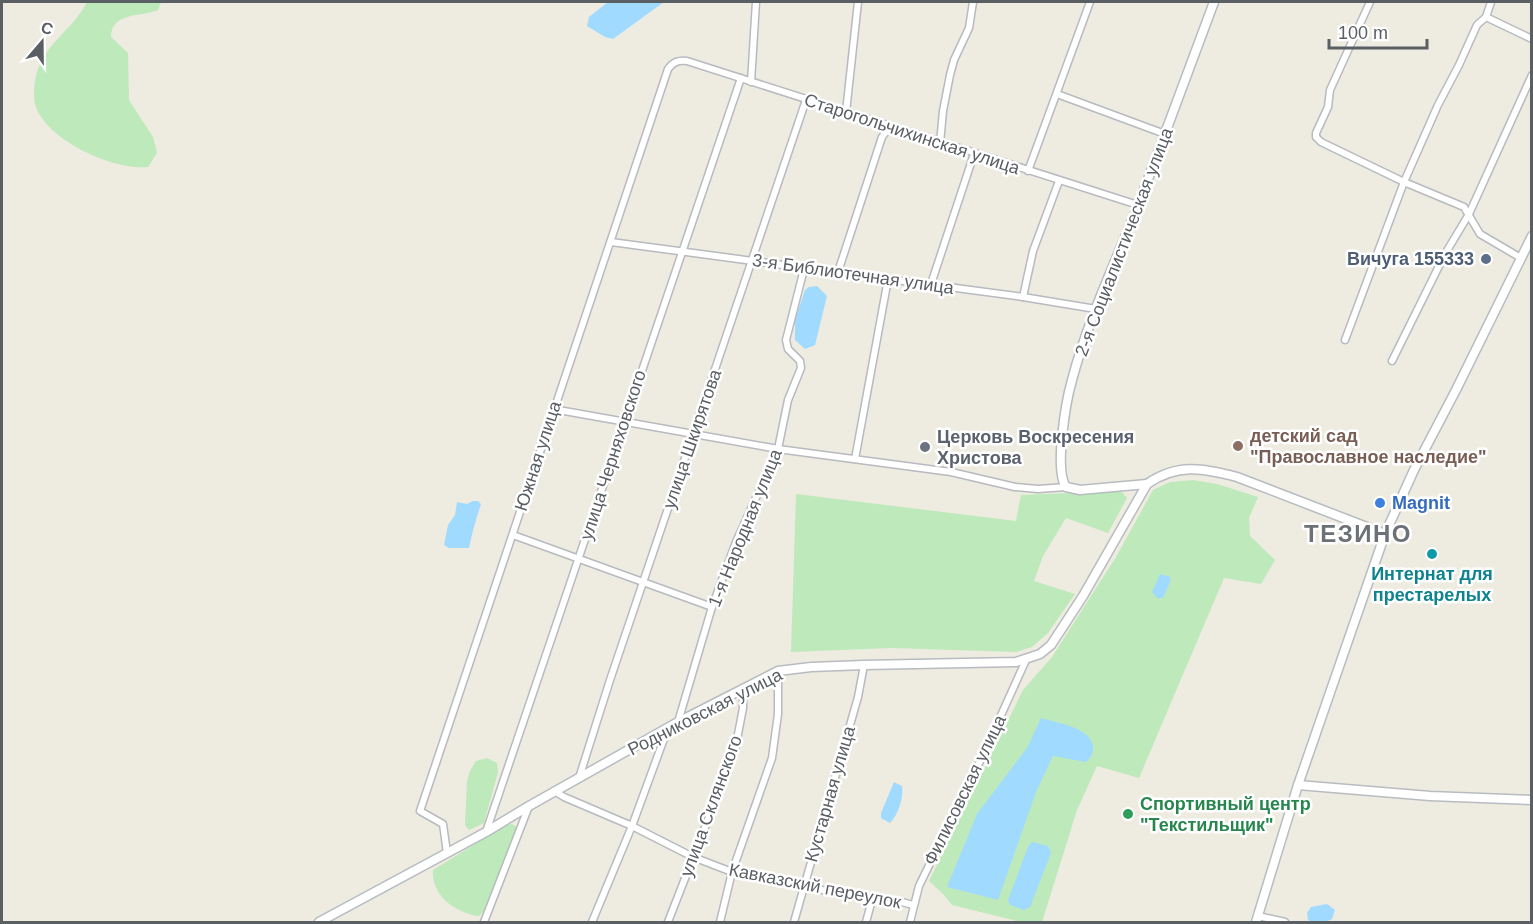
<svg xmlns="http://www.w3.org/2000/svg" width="1533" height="924" viewBox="0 0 1533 924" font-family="Arial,sans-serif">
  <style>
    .green { fill: #bde9bb }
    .water { fill: #a1daff }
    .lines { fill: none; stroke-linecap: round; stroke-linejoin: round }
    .street-casing { stroke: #b7babf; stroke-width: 9 }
    .secondary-casing { stroke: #b7bcc1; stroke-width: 11 }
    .street { stroke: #fff; stroke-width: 6 }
    .secondary { stroke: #fff; stroke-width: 8 }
    .service-dot { fill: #5c6f8a; stroke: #fff; stroke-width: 2 }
    .education-dot { fill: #8d6e63; stroke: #fff; stroke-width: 2 }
    .worship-dot { fill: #6b7280; stroke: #fff; stroke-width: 2 }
    .shop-dot { fill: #3f7fe0; stroke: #fff; stroke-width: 2 }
    .culture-dot { fill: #0f9aa8; stroke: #fff; stroke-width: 2 }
    .leisure-dot { fill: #2e9e5b; stroke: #fff; stroke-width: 2 }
    .labels { text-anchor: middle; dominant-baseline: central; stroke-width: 5; stroke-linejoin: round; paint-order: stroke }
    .street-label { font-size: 18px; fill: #5a5f64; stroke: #fff }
    .service-label { font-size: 18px; font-weight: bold; fill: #4e5e75; stroke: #fff; text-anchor: end }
    .education-label { font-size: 18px; font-weight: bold; fill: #785e54; stroke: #fff; text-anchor: start }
    .worship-label { font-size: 18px; font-weight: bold; fill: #5b616d; stroke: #fff; text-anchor: start }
    .shop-label { font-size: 18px; font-weight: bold; fill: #366cbe; stroke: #fff; text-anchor: start }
    .culture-label { font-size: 18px; font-weight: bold; fill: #0d838f; stroke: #fff }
    .leisure-label { font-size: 18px; font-weight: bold; fill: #27864d; stroke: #fff; text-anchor: start }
    .district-label { font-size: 24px; font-weight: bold; letter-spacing: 1.5px; fill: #6b7176; stroke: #fff }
  </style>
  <rect width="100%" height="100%" fill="#eeebe1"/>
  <g class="green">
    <path d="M87,2h74l-3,8c-17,7 -47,2 -47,27l17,16 1,47 24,37 4,16 -9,14c-33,4 -100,-26 -112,-60 -3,-8 -2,-23 0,-31 8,-33 37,-46 51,-74z"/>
    <polygon points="1193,480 1217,484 1258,497 1249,518 1250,536 1275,560 1261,584 1224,578 1139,778 1097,766 1077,810 1042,922 1021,922 952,905 944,895 929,881 1023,690 1052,657 1116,557 1153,490 1170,482"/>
    <polygon points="1121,491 1127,498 1108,533 1066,518 1043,556 1034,581 1075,594 1048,633 1032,647 1016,652 891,648 791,652 796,494 1016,521 1021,495"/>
    <polygon points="487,758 497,763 498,772 484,823 469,830 465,825 467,781 470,771 476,761"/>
    <path d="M512,824l5,3 -34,85 -4,4c-23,-3 -48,-20 -46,-46l73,-45z"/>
  </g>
  <g class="water">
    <polygon points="608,2 664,2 613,39 605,37 587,26 589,17"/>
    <polygon points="817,286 827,296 815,345 805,349 795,340 795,320 805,290 809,287"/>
    <path d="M473,501h5l3,3c-5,15 -9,29 -12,44h-20l-5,-3 4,-20 7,-10 2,-13 10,2z"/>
    <polygon points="1160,574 1170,577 1170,582 1163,598 1157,598 1152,592"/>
    <path d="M1041,718c15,5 49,9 52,28 1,7 -2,12 -7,16l-33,-6 -17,36 -38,108 -51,-13 30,-73 50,-66z"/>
    <path d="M894,782l8,4c2,11 -4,29 -12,37l-9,-5v-5z"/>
    <polygon points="1032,842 1048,846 1051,853 1030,907 1024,910 1010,905 1008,900 1028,847"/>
    <path d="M1327,904l8,6 -3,9c-7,4 -17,5 -24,1l-1,-7 4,-6z"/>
  </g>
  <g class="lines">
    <g class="street-casing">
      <g id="street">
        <polyline points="1370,2 1330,90 1328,107 1316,133 1316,137 1321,142 1404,182 1464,207 1480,234 1521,258"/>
        <polyline points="1486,17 1532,39"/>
        <polyline points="751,82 756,2"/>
        <polyline points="1057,94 1165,134"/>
        <polyline points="846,112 858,2"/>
        <polyline points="940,143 943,111 950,75 954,60 969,28 973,2"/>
        <polyline points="1028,171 1090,2"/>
        <polyline points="611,242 1023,297 1096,309"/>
        <polyline points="838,272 882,137 890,127"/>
        <polyline points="931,284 974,154"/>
        <polyline points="1023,297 1033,251 1059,181"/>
        <polyline points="1345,340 1404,182 1438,105 1459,65 1477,25 1486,17 1491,2"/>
        <polyline points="1392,361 1445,254 1469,214 1532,75"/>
        <polyline points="553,409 778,449 951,472 1015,487 1038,489 1066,487"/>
        <polyline points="855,459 888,279"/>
        <polyline points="513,535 712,607"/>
        <polyline points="678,722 712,607 736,542 778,449 788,400 801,368 800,361 788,349 786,340 804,269"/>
        <polyline points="579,778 610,680 806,100"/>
        <polyline points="554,791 564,797 632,826 693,857 732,872 872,900 902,902 913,905"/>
        <polyline points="486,832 741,78"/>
        <path d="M447,853l-4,-29 -23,-13 248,-742c5,-7 10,-9 19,-8l451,144"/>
        <polyline points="1258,916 1285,922"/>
        <polyline points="484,922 529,806"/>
        <polyline points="592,922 632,826 668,728"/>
        <polyline points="668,922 735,750 743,708 743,688"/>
        <polyline points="720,922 732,872 772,758 778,714 778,671"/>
        <polyline points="794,922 858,697 864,665"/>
        <polyline points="866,922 872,900"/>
        <polyline points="910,922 919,886 983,755 1026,660"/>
      </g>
    </g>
    <g class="secondary-casing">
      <g id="secondary">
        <path d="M1147,484l-67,6 -14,-3c-12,-17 0,-86 6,-107 16,-60 43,-117 66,-174 26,-68 51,-136 76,-204"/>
        <polyline points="1298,785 1430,796 1532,800"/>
        <path d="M319,922l167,-90 43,-26 149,-84 100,-51 33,-4 53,-2 152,-3 24,-8 11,-9 32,-49 64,-112c30,-21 56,-16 90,-7l148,57"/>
        <polyline points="1256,922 1298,785 1385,534 1414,470 1456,390 1532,236"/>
      </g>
    </g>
    <use href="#street" class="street"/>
    <use href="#secondary" class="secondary"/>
  </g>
  <circle class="service-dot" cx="1486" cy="259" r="6"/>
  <circle class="education-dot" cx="1238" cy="446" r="6"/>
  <circle class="worship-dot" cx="925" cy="447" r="6"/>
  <circle class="shop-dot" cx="1380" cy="503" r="6"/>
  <circle class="culture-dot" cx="1432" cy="554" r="6"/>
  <circle class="leisure-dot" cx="1128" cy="814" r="6"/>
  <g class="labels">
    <g class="street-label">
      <text transform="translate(912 134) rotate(18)">Старогольчихинская улица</text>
      <text transform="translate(1124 242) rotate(-69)">2-я Социалистическая улица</text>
      <text transform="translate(853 274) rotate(8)">3-я Библиотечная улица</text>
      <text transform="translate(692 439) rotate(-71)">улица Шкирятова</text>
      <text transform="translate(613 455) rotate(-72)">улица Черняховского</text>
      <text transform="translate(538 456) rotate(-72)">Южная улица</text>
      <text transform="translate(745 528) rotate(-68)">1-я Народная улица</text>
      <text transform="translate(705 712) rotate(-27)">Родниковская улица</text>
      <text transform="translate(965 790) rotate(-64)">Филисовская улица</text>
      <text transform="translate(830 794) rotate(-74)">Кустарная улица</text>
      <text transform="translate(711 806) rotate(-70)">улица Склянского</text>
      <text transform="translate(815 886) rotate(11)">Кавказский переулок</text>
    </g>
    <g class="service-label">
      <text x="1474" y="259">Вичуга 155333</text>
    </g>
    <g class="education-label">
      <text x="1250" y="436">детский сад<tspan x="1250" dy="21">"Православное наследие"</tspan></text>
    </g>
    <g class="worship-label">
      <text x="937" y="437">Церковь Воскресения<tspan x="937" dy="21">Христова</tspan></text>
    </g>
    <g class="shop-label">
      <text x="1392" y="503">Magnit</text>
    </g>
    <g class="culture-label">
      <text x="1432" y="574">Интернат для<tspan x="1432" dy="21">престарелых</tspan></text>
    </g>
    <g class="leisure-label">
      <text x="1140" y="804">Спортивный центр<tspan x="1140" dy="21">"Текстильщик"</tspan></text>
    </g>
    <g class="district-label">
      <text x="1358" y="533">ТЕЗИНО</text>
    </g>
  </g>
  <rect width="1533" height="924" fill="none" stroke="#5a5f64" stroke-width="6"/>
  <g transform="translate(42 42) rotate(20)" stroke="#ffffff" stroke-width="4.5" paint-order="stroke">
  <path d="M0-4.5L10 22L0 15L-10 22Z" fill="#5a5f64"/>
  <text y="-9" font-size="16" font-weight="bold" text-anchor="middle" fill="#5a5f64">С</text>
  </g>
  <path d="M1329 39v9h98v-9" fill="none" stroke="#5a5f64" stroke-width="3"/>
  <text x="1338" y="39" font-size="18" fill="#5a5f64" stroke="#ffffff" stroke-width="4.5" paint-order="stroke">100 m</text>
</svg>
